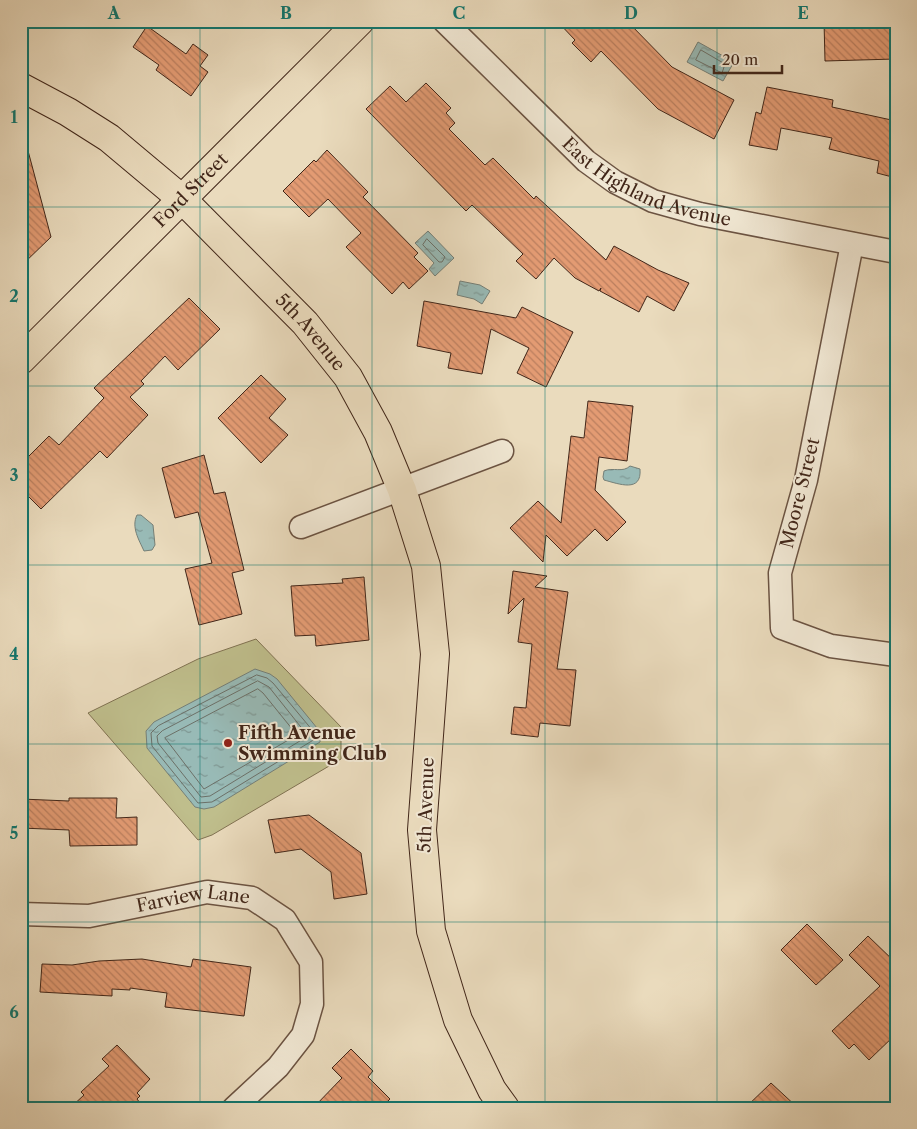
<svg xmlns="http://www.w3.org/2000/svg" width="917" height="1129" viewBox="0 0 917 1129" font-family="'Libre Caslon Text',serif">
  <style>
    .green { fill: #bfbe8c; stroke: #807252 }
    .water { fill: url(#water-ripples); stroke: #757f77 }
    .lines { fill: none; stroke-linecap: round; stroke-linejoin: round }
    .shore { stroke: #6c7068; stroke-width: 1 }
    .building { fill: url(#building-back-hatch); stroke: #412619 }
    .minor-casing { stroke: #6b5342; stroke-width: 25 }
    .major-casing { stroke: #412619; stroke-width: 30 }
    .minor { stroke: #f1e8d4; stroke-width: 22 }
    .major { stroke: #eadbbd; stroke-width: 28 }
    .grid { fill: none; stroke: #0f766e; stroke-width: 1; stroke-opacity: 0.55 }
    .poi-dot { fill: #8f2418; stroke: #f1e8d4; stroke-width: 2 }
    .labels { text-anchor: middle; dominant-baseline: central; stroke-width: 4; stroke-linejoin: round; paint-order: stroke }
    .street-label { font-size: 18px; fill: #412619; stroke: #f1e8d4 }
    .poi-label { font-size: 18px; font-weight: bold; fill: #412619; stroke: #f1e8d4; text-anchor: start }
    .neatline { fill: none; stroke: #0f766e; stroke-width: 2 }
    .grid-label { font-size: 16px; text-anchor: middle; font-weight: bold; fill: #0f766e }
  </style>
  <defs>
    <pattern id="water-ripples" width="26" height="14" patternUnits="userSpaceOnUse" patternTransform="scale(1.25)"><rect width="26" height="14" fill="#98bab6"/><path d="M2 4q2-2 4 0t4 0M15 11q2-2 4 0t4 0" fill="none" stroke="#7e9793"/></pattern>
    <pattern id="building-back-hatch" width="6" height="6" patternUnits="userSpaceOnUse" patternTransform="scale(1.25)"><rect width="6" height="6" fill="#e39b73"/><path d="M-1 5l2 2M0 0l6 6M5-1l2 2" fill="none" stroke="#ba7e5e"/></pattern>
  </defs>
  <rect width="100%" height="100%" fill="#eadbbd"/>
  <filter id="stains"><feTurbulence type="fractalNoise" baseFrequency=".004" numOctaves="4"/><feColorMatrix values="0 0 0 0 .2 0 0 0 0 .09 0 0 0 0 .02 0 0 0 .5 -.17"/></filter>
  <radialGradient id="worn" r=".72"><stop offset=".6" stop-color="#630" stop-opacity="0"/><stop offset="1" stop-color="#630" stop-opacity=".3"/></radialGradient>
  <polygon class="green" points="256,639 341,727 341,759 212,835 198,840 88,713 198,659"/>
  <g class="water">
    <polygon points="698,42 734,62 723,81 687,62"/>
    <polygon points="428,231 454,258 435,276 429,269 434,263 415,243"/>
    <polygon points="460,281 480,285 490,291 482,304 474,299 457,295"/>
    <path d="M630,466l10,3c2,24 -21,15 -36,11l-1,-3 1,-6c9,-4 19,2 26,-5z"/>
    <path d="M137,515h4l12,10 2,20 -3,5 -8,1c-5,-11 -13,-24 -7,-36z"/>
    <polygon points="255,669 270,674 277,679 317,728 321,735 320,742 214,807 204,809 195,807 147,748 146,731 154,722"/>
  </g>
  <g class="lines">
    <g class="shore">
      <polygon points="701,50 725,64 722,73 696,60"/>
      <polygon points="427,239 445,257 442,262 439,262 423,245"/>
      <polygon points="257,675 267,678 273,683 313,731 315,739 212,802 198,803 152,746 151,733 158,726"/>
      <polygon points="258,681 269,687 308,736 210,796 201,797 158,743 157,736 162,731"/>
      <polygon points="258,689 263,693 297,735 204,789 165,738"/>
    </g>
  </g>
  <g class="building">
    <polygon points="557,21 627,21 672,67 734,100 714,139 658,109 601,51 591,62 572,43 575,40"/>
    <polygon points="824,21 894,21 895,59 825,61"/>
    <polygon points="147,26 186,54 193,44 208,55 200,66 208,72 191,96 156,70 159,65 133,47"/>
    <polygon points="426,83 451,108 446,113 455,123 449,129 485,165 493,158 534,199 536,196 606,260 614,246 658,270 689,283 674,311 647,296 639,312 600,291 601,288 599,291 575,278 554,258 536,279 516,261 523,254 472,205 466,211 366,109 390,86 406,102"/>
    <polygon points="767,87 833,100 832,107 896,121 896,178 877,173 879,161 829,149 832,138 781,128 777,150 749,145 756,112 761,114"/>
    <polygon points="27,147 51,237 21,266 21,148"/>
    <polygon points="327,150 368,192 363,197 418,253 414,257 428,271 409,289 403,282 392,294 346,247 361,233 328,199 309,217 283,191 314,160 316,162"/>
    <polygon points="189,298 220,329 178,370 165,356 141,381 144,384 130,397 148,415 107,458 100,451 41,509 21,489 21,464 49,436 59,445 104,398 94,388"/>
    <polygon points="424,301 516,318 522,307 573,332 546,387 517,373 529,348 491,329 482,374 448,368 451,353 417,346"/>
    <polygon points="261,375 286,399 269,418 288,435 261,463 218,418"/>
    <polygon points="588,401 633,406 627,461 599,457 595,490 626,522 607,541 595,529 567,556 546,535 543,562 510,528 538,501 561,523 571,436 584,438"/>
    <polygon points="204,455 214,494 225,492 244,570 232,573 242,614 199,625 185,569 212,563 198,512 175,518 162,468"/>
    <polygon points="513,571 547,576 535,587 568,592 557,669 576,670 570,726 540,723 538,737 511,734 514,707 526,708 532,644 518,642 524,598 508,614"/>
    <polygon points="364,577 369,640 316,646 315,635 295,636 291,586 343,583 342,579"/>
    <polygon points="69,798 117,798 116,818 137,817 137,845 70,846 69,830 21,828 21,799 69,801"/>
    <polygon points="309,815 361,853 367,894 334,899 331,872 301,849 275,853 268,820"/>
    <polygon points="807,924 843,960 816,985 781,950"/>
    <polygon points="868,936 896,963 896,1034 869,1060 854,1044 849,1049 832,1031 880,986 849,955"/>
    <polygon points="142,959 191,967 193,959 251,967 244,1016 165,1007 167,993 130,988 130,990 112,989 112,996 40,992 42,964 72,965 99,961"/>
    <polygon points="117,1045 150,1079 137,1093 140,1096 137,1099 144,1108 70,1108 84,1095 81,1092 109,1066 102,1059"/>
    <polygon points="351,1049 373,1071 368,1077 390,1099 381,1108 313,1108 342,1078 332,1068"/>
    <polygon points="771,1083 798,1108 745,1108"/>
  </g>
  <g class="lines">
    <g class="minor-casing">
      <g id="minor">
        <path id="s1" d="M444,21l142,140 29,21 38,19 47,13 196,38"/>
        <polyline points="852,244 806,480 780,573 782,628 831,646 896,655"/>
        <polyline points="301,527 502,451"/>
        <path id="s2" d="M21,914l68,2 118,-24 45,6 33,22 26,42 1,42 -9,31 -25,32 -44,41"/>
      </g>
    </g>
    <g class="major-casing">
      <g id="major">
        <path id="s3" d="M21,87l47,25 41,26 74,62 122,123 43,54 30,55 24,58 24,76 9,88 -13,176 9,101 27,89 34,70 13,18"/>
        <path id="s4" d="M21,360l339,-339"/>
      </g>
    </g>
    <use href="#minor" class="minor"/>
    <use href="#major" class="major"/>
  </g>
  <path class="grid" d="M200,21v1087M372,21v1087M545,21v1087M717,21v1087M21,207h875M21,386h875M21,565h875M21,744h875M21,922h875"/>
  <circle class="poi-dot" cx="228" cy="743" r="5"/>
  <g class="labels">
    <g class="street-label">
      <text stroke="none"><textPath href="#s1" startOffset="264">East Highland Avenue</textPath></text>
      <text stroke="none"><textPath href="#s4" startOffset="240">Ford Street</textPath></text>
      <text stroke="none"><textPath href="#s3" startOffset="382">5th Avenue</textPath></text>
      <text transform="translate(800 493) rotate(-76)">Moore Street</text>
      <text transform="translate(426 805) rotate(-88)">5th Avenue</text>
      <text stroke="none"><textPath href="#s2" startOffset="174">Farview Lane</textPath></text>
    </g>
    <g class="poi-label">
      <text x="238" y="733">Fifth Avenue<tspan x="238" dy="21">Swimming Club</tspan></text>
    </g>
  </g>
  <rect width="917" height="1129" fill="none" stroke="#eadbbd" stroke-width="55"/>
  <path d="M714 65v8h68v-8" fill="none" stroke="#412619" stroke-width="2.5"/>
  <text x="722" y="65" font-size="15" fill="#412619" stroke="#f1e8d4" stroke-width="4" paint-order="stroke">20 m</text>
  <rect x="28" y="28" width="862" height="1074" class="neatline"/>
  <g class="grid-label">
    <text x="114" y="19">A</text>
    <text x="286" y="19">B</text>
    <text x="459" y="19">C</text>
    <text x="631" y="19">D</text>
    <text x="803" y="19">E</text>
    <text x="14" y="123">1</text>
    <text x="14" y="302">2</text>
    <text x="14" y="481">3</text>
    <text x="14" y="660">4</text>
    <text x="14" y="839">5</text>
    <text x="14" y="1018">6</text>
  </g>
  <rect width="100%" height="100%" filter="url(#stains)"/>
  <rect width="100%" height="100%" fill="url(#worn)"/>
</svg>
